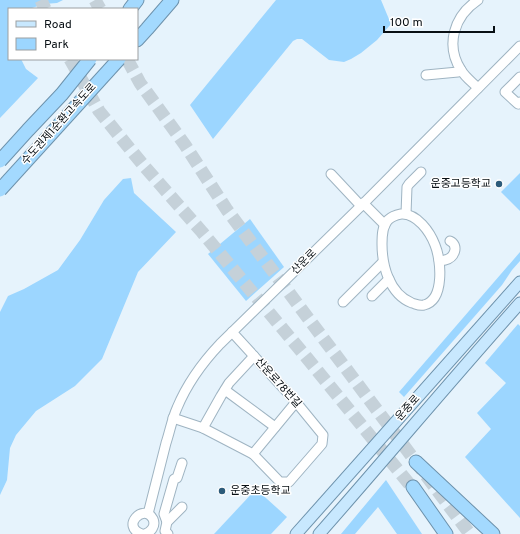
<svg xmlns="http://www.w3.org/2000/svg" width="520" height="534" viewBox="0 0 520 534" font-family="Overpass,'Noto Sans KR',sans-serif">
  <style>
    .green { fill: #9cd6ff }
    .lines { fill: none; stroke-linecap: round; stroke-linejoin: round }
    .highway-tunnel { stroke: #c5d1d9; stroke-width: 13; stroke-dasharray: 13 6; stroke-linecap: butt }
    .minor-casing { stroke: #9fb4c2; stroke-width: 11 }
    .major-casing { stroke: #6d92ac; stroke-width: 13 }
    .highway-casing { stroke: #6d92ac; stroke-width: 15 }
    .minor { stroke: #fff; stroke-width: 9 }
    .major { stroke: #c8e8fe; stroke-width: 11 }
    .highway { stroke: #a3d9fe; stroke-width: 13 }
    .highway-bridge-casing { stroke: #6d92ac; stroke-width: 15; stroke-linecap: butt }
    .highway-bridge { stroke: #a3d9fe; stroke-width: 13 }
    .poi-dot { fill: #2c5b7a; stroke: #fff; stroke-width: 1.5 }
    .labels { text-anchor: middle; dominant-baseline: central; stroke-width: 3; stroke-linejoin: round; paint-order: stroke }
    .street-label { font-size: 11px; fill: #080f14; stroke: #fff }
    .poi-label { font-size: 11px; fill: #080f14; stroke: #fff; text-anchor: end }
  </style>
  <rect width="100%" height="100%" fill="#e6f3fc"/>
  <g class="green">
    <polygon points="0,0 63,0 57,3 44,4 29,9 9,9 9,59 21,59 26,69 38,78 0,118"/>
    <polygon points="276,0 381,0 391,24 377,40 361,53 351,59 344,62 329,60 302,39 297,39 293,41 213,139 190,105"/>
    <polygon points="520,173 520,211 501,192"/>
    <polygon points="131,178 134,193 176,232 138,272 102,359 75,386 36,411 16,435 10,448 7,480 0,495 0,312 8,296 24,289 58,270 80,240 104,200 123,179"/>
    <polygon points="250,219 284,267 246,301 208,254"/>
    <polygon points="520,252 520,261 512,270 502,285 404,397 399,392"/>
    <polygon points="518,324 520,326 520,518 465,457 491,429 477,413 506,383 485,363"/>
    <polygon points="386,480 422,534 397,534 378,507 355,534 341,534"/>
    <polygon points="256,489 287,517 271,534 214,534"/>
  </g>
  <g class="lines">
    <g class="highway-tunnel">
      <polyline points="41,0 45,9"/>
      <polyline points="95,0 100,9"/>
      <polyline points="70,59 99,111 144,166 202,232 307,358 419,496"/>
      <polyline points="127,59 140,83 185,145 227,210 470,534"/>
    </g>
    <g class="minor-casing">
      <g id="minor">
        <polyline points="426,75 458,72 461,70"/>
        <polyline points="520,77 505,92 518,104 520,102"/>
        <path d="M478,88c-6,-6 -13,-11 -17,-18 -16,-25 -7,-54 17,-70"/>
        <polyline points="331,174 361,206"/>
        <polyline points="363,203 385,225"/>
        <path d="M401,214c16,-1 29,18 34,31 6,15 10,55 -11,60 -5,1 -8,-1 -12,-2 -23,-9 -30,-38 -30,-59 0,-8 0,-18 6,-24 3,-3 8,-5 13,-6z"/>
        <polyline points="406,214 407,187 409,184 421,172"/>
        <path d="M439,260c0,0 5,1 6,0 10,-2 14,-15 5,-19"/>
        <polyline points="372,296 389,279"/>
        <polyline points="343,302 383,262"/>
        <polyline points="225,390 275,427"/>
        <polyline points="173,418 203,428 253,454 280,482 289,482 322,444 323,435 296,402 232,332"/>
        <polyline points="203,428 221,396 229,383 254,356"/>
        <polyline points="253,454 296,402"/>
        <path d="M148,514c6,-23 12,-47 18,-71 4,-12 6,-24 11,-35 10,-24 25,-45 43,-64l141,-138 159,-160"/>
        <polyline points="167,522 164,514 174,479 177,478 182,463"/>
        <path d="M142,534c-22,-7 2,-32 11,-15 3,7 -2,13 -8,15"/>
        <polyline points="168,534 165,531 167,522 182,507"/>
      </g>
    </g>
    <g class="major-casing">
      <g id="major">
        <polyline points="296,534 520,282"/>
        <path d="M319,534c68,-77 133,-155 201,-231"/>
      </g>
    </g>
    <g class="highway-casing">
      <g id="highway">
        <polyline points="130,9 137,0"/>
        <polyline points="137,40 147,29 172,0"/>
        <polyline points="416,462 493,534"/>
        <polyline points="413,487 446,534"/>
      </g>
    </g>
    <use href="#minor" class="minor"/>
    <use href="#major" class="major"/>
    <use href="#highway" class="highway"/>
    <g class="highway-bridge-casing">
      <g id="highway-bridge">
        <polyline points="0,161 28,130 62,94 90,59"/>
        <polyline points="0,190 119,59"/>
      </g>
    </g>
    <use href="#highway-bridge" class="highway-bridge"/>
  </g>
  <g class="poi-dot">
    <circle cx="499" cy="184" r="4"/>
    <circle cx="222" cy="491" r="4"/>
  </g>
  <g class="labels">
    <g class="street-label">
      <text transform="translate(59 124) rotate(-48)">수도권제1순환고속도로</text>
      <text transform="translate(304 262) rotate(-45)">산운로</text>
      <text transform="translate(278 383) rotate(48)">산운로78번길</text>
      <text transform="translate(408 408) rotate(-48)">운중로</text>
    </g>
    <g class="poi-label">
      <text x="491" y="184">운중고등학교</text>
      <text x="230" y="491" text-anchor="start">운중초등학교</text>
    </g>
  </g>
  <rect x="8" y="8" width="130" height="52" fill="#ffffff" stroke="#9c9fa1"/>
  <rect x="16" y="21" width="20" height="6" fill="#c8e8fe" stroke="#9c9fa1"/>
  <text x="44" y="28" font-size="12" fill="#080f14">Road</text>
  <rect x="16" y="38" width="20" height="12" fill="#9cd6ff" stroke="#9c9fa1"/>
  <text x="44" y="48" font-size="12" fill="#080f14">Park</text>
  <path d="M384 26v6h110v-6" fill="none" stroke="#080f14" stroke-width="2"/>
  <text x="390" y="26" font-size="12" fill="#080f14" stroke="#ffffff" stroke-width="3" paint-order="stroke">100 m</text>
</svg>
